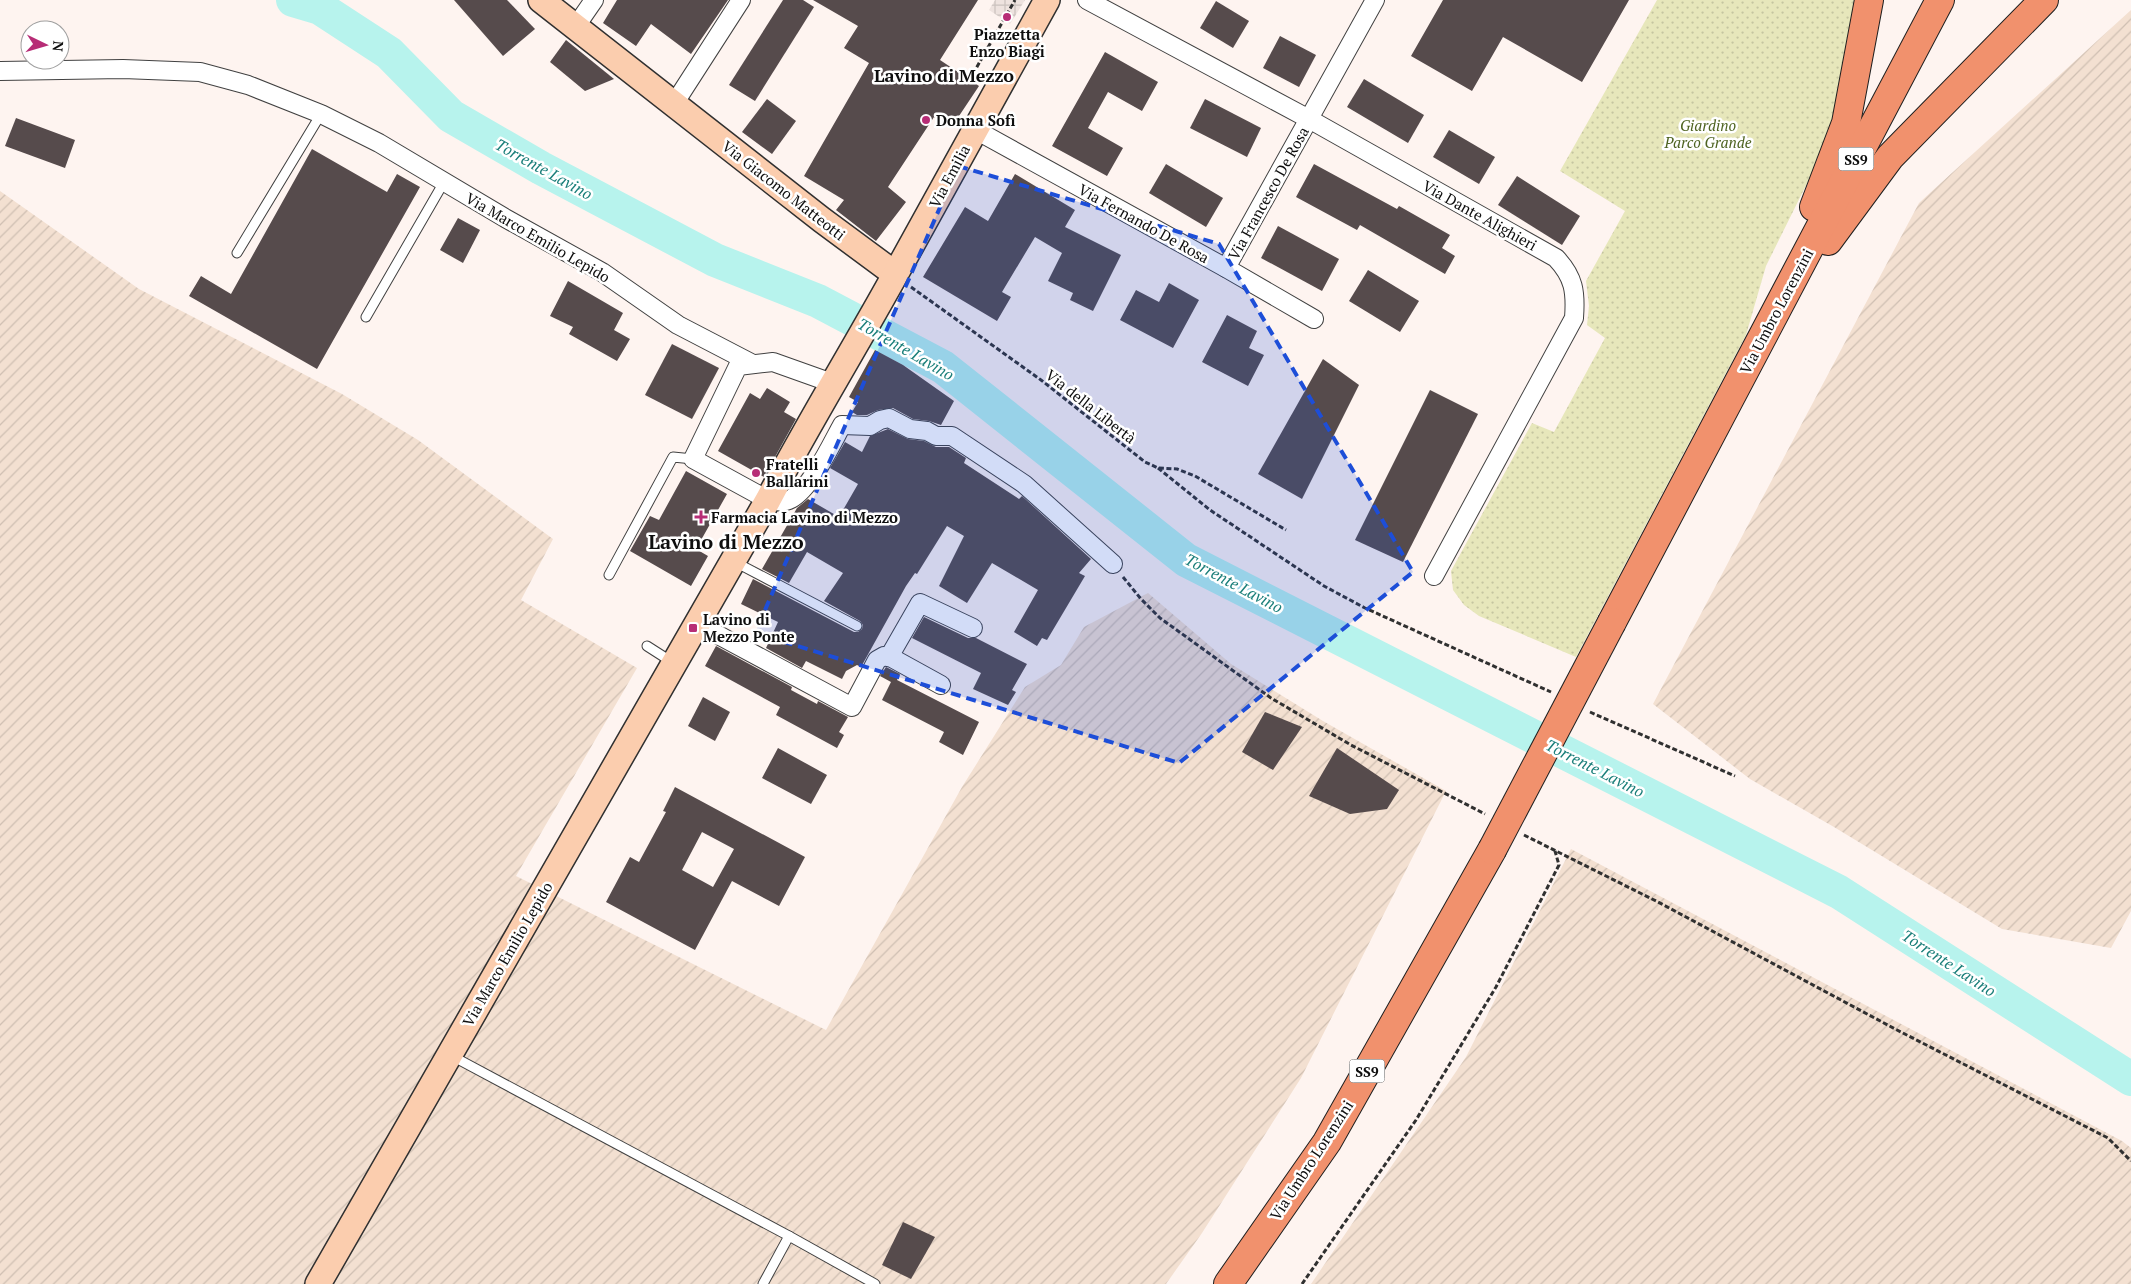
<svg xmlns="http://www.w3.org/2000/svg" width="2131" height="1284" viewBox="0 0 2131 1284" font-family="'PT Serif',serif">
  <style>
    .farmland { fill: url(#farmland-furrows) }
    .park { fill: url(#park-dots) }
    .plaza { fill: url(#plaza-grid) }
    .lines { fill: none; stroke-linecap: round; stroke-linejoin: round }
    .river { stroke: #b7f3ed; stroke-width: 34 }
    .building { fill: #564b4c; fill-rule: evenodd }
    .lane-casing { stroke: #414141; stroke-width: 11 }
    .street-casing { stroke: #414141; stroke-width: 20 }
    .secondary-casing { stroke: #303030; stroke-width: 28 }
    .primary-casing { stroke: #1f1f1f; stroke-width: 30 }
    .path { stroke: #303030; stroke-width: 3; stroke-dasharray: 5 2.5; stroke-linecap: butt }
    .lane { stroke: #fff; stroke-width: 9 }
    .street { stroke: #fff; stroke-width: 18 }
    .secondary { stroke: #fbcdae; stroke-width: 25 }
    .primary { stroke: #f1916d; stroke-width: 28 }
    .primary-bridge-casing { stroke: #1f1f1f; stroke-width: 30; stroke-linecap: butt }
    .primary-bridge { stroke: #f1916d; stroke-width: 28 }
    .marked { fill: #1d4ed8; fill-opacity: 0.2; stroke: #1d4ed8; stroke-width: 4; stroke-dasharray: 10 6; stroke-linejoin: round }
    .poi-dot { fill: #b72d76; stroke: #fff; stroke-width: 2 }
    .labels { text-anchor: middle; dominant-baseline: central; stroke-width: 5; stroke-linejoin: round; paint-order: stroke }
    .shield { fill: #fff; stroke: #565656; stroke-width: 1 }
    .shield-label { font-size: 14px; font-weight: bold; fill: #0e0e0e }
    .poi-label { font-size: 15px; font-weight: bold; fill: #0e0e0e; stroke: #fff; text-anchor: start }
    .park-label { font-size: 15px; font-style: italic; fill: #4e6321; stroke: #fff }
    .street-label { font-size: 15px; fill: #0e0e0e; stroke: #fff }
    .water-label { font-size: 16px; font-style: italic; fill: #1b7f7a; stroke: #fff }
    .quarter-label { font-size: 18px; font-weight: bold; fill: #0e0e0e; stroke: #fff }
    .district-label { font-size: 20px; font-weight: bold; fill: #0e0e0e; stroke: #fff }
  </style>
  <defs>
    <pattern id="farmland-furrows" width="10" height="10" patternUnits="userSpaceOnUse" patternTransform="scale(1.25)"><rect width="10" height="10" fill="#f3e0d1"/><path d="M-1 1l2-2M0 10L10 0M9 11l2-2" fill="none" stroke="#cfbfb2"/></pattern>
    <pattern id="park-dots" width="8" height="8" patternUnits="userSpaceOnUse" patternTransform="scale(1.25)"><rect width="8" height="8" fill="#e7e7bb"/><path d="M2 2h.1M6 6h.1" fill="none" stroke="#c5c5a0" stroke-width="1.8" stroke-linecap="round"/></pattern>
    <pattern id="plaza-grid" width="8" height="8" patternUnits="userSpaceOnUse" patternTransform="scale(1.25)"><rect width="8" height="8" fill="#eee3df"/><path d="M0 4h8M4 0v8" fill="none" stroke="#cbc2be"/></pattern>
  </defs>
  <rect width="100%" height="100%" fill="#fef4f0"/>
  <g class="farmland">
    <polygon points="2131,10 2131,911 2111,948 2002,929 1834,827 1750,779 1653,704 1919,203"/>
    <polygon points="0,191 139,289 342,394 418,440 553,539 521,600 637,668 516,876 826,1030 962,787 1025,687 1061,665 1084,627 1148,593 1231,664 1323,721 1446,791 1301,1078 1202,1233 1166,1284 0,1284"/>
    <polygon points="1571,849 2122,1141 2131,1148 2131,1284 1311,1284 1466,1057"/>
  </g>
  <polygon class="park" points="1657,0 1863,0 1827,143 1766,266 1746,335 1576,657 1479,616 1464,605 1453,590 1451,571 1532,423 1554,432 1605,338 1587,325 1589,306 1586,281 1625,211 1560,171"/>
  <polygon class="plaza" points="995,0 1025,0 1010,24 989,10"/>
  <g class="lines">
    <polyline class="river" points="293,0 320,8 389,53 451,116 541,168 715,260 818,301 943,367 1186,560 1839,892 2131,1079"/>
  </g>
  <g class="building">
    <polygon points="454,0 507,0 535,29 503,56"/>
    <polygon points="617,0 728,0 691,54 651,24 636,46 603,23"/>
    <polygon points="783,0 803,0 814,7 755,101 729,85"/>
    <polygon points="813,0 978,0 940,60 979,86 951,128 934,117 888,187 906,202 876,241 836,210 844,200 804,176 869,63 844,48 858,26"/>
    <polygon points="1443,0 1629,0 1582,82 1503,37 1472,91 1411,56"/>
    <polygon points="1216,1 1249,21 1233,48 1200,28"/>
    <polygon points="1280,36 1316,55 1299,87 1263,68"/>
    <polygon points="566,40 614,79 585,91 550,62"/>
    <polygon points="1105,52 1158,82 1142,111 1108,92 1088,128 1123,148 1107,176 1052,146"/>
    <polygon points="1364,79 1424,115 1408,143 1347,107"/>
    <polygon points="767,99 796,121 772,154 742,132"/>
    <polygon points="1205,99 1261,128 1247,157 1190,128"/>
    <polygon points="16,118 75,140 65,168 5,146"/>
    <polygon points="1449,130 1495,157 1479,184 1433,157"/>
    <polygon points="312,149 387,192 397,174 420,187 317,369 189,296 201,276 231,294"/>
    <polygon points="1166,164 1223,198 1206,227 1149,193"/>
    <polygon points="1314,164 1397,209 1399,206 1450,235 1442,248 1455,256 1445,274 1360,225 1357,230 1296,197"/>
    <polygon points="1015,174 1075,210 1065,227 1121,255 1093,311 1070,300 1073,293 1048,281 1062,253 1035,237 1002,292 1011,297 997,321 923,277 965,207 988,221"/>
    <polygon points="1517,176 1580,216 1562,245 1498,205"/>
    <polygon points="458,218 480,230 463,263 440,250"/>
    <polygon points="1278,226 1339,259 1322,291 1261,258"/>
    <polygon points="1368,270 1419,301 1400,332 1349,301"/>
    <polygon points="568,281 623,313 614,330 630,339 617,361 569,334 573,327 550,316"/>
    <polygon points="1169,283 1199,300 1173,348 1120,320 1136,290 1159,302"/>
    <polygon points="1227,315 1257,331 1249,348 1264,355 1248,386 1202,362"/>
    <polygon points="672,344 719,368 692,419 645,395"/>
    <polygon points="875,350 903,365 954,401 941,425 929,421 913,419 893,408 878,410 867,415 857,415 852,412 858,402 849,397"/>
    <polygon points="1323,359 1359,385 1302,499 1258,474"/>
    <polygon points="767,388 790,402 784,412 796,419 764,477 718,451 750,393 760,399"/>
    <polygon points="1430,390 1478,414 1403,562 1355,540"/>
    <polygon points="888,429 908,439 924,441 936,447 949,447 966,458 964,463 1019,499 1022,496 1091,559 1079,573 1085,576 1047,640 1042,638 1037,646 1014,632 1038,590 992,563 967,603 939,586 964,536 947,526 917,574 915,573 906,586 861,667 857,665 846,671 842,679 806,661 802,668 766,648 778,622 741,604 753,579 854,632 858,632 862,629 863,625 860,621 824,601 843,573 807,552 789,583 762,569 797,508 808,499 839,517 858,484 830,468 845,442 862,452 870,436"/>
    <polygon points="686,471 727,494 696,549 708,556 691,586 630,551 650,516 659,520"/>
    <polygon points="924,617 968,638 976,638 1027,664 1012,690 1016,692 1008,705 973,689 981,673 912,638"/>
    <polygon points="716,646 792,687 791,690 817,704 818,701 848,717 839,732 844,735 837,748 776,715 780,707 705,666"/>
    <polygon points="886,667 900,674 897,680 979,722 963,755 939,742 944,732 882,700 891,682 880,676"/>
    <polygon points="703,697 730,712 715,741 688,726"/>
    <polygon points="1265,712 1302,727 1273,770 1242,752"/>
    <polygon points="778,748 827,775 811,804 762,778"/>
    <polygon points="1337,748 1399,790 1387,809 1350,814 1309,796"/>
    <path d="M675,787l130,70 -26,49 -47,-25 -37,69 -89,-48 24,-45 9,5 27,-50 -3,-1zM702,832l32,17 -21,38 -31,-17z"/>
    <polygon points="903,1222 935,1237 911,1279 882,1265"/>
  </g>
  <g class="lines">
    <g class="lane-casing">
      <g id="lane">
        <polyline points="237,253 321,114"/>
        <polyline points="366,317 444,182"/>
        <polyline points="733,561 857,626"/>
        <polyline points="609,575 673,457 693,459"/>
        <polyline points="647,646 672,662"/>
        <polyline points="452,1056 789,1236 763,1284"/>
        <polyline points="789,1236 875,1284"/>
      </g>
    </g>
    <g class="street-casing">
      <g id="street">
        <path d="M1087,0l222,119 247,139c18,19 20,34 18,60l-140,258"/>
        <polyline points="576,26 594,0"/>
        <polyline points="0,71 123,69 200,72 248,85 321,114 379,143 505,218 602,272 678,325 753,364"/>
        <polyline points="674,104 741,0"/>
        <polyline points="974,129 1226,268 1314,319"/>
        <polyline points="1226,268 1375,0"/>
        <path d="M832,383l-59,-21 -35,4 -45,93 75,41c8,1 16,3 23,-1 20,-11 40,-54 51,-74l28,1 10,-6 9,-2 21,11 17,2 9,5h16l72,48 89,80"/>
        <polyline points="696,623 852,707 877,660 884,656 892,658 941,685"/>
        <polyline points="889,657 920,603 973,628"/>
      </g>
    </g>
    <g class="secondary-casing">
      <g id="secondary">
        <polyline points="541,0 822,220 895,274"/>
        <path d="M318,1284l450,-784c40,-76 85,-149 127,-225 51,-91 101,-184 152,-275"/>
      </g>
    </g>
    <g class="primary-casing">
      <g id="primary">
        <polyline points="1814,207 1846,123 1869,0"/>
        <polyline points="1828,241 1890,157 2044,0"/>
        <polyline points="1612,622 1940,0"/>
        <polyline points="1228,1284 1327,1142 1492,850"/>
      </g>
    </g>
    <g class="path">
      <polyline points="982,77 974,72 1015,0"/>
      <polyline points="911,287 1041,380 1145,462 1158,468 1177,469 1195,476 1286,530"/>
      <polyline points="1158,468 1210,510 1324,586 1365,608 1551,692"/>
      <polyline points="1123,577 1141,599 1160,618 1271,698 1351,745 1485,814"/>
      <polyline points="1590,712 1735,776"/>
      <polyline points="1524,835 1658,902 1897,1030 2108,1138 2131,1161"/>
      <polyline points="1302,1284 1416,1120 1496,987 1559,865 1555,851"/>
    </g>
    <use href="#lane" class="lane"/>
    <use href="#street" class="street"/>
    <use href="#secondary" class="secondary"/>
    <use href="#primary" class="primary"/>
    <g class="primary-bridge-casing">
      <polyline id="primary-bridge" points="1492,850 1612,622"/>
    </g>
    <use href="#primary-bridge" class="primary-bridge"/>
  </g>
  <path class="marked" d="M958,166l261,78 194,328 -234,191 -424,-130z"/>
  <g class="poi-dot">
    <circle cx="1007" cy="17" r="5"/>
    <circle cx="926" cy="120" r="5"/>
    <circle cx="756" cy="473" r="5"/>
    <path d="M698.5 509.5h5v5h5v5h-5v5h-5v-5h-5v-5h5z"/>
    <rect x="688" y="623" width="10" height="10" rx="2.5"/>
  </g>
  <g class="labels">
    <g class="shield">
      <rect x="1838.5" y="147.5" width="35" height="23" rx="4"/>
      <rect x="1349.5" y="1059.5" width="35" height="23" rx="4"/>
    </g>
    <g class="shield-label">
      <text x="1856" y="159">SS9</text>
      <text x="1367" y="1071">SS9</text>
    </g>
    <g class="poi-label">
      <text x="1007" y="34" text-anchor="middle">Piazzetta<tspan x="1007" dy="17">Enzo Biagi</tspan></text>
      <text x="936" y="120">Donna Sofì</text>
      <text x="766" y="464">Fratelli<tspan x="766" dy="17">Ballarini</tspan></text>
      <text x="711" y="517">Farmacia Lavino di Mezzo</text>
      <text x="703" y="619">Lavino di<tspan x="703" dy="17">Mezzo Ponte</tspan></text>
    </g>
    <g class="park-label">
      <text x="1708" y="125">Giardino<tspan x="1708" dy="17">Parco Grande</tspan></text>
    </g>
    <g class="street-label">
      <text transform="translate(949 176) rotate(-62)">Via Emilia</text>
      <text transform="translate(784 190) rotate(38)">Via Giacomo Matteotti</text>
      <text transform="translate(1268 193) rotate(-61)">Via Francesco De Rosa</text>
      <text transform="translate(1480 215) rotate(29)">Via Dante Alighieri</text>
      <text transform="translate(1144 223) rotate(29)">Via Fernando De Rosa</text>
      <text transform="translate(538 237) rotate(30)">Via Marco Emilio Lepido</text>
      <text transform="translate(1776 311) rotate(-62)">Via Umbro Lorenzini</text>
      <text transform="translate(1091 406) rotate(38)">Via della Libertà</text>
      <text transform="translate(507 954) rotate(-60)">Via Marco Emilio Lepido</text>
      <text transform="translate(1311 1160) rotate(-57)">Via Umbro Lorenzini</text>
    </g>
    <g class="water-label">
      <text transform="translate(544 169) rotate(29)">Torrente Lavino</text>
      <text transform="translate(906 349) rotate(30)">Torrente Lavino</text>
      <text transform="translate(1234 583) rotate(28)">Torrente Lavino</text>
      <text transform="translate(1595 768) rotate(27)">Torrente Lavino</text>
      <text transform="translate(1949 963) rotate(33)">Torrente Lavino</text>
    </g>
    <g class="quarter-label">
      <text x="944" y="75">Lavino di Mezzo</text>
    </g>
    <g class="district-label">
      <text x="726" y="541">Lavino di Mezzo</text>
    </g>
  </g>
  <g transform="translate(45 45) rotate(95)"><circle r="24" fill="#ffffff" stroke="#9f9f9f"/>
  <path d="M0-4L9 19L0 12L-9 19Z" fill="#b72d76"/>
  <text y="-8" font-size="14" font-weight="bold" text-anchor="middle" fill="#0e0e0e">N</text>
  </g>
</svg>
